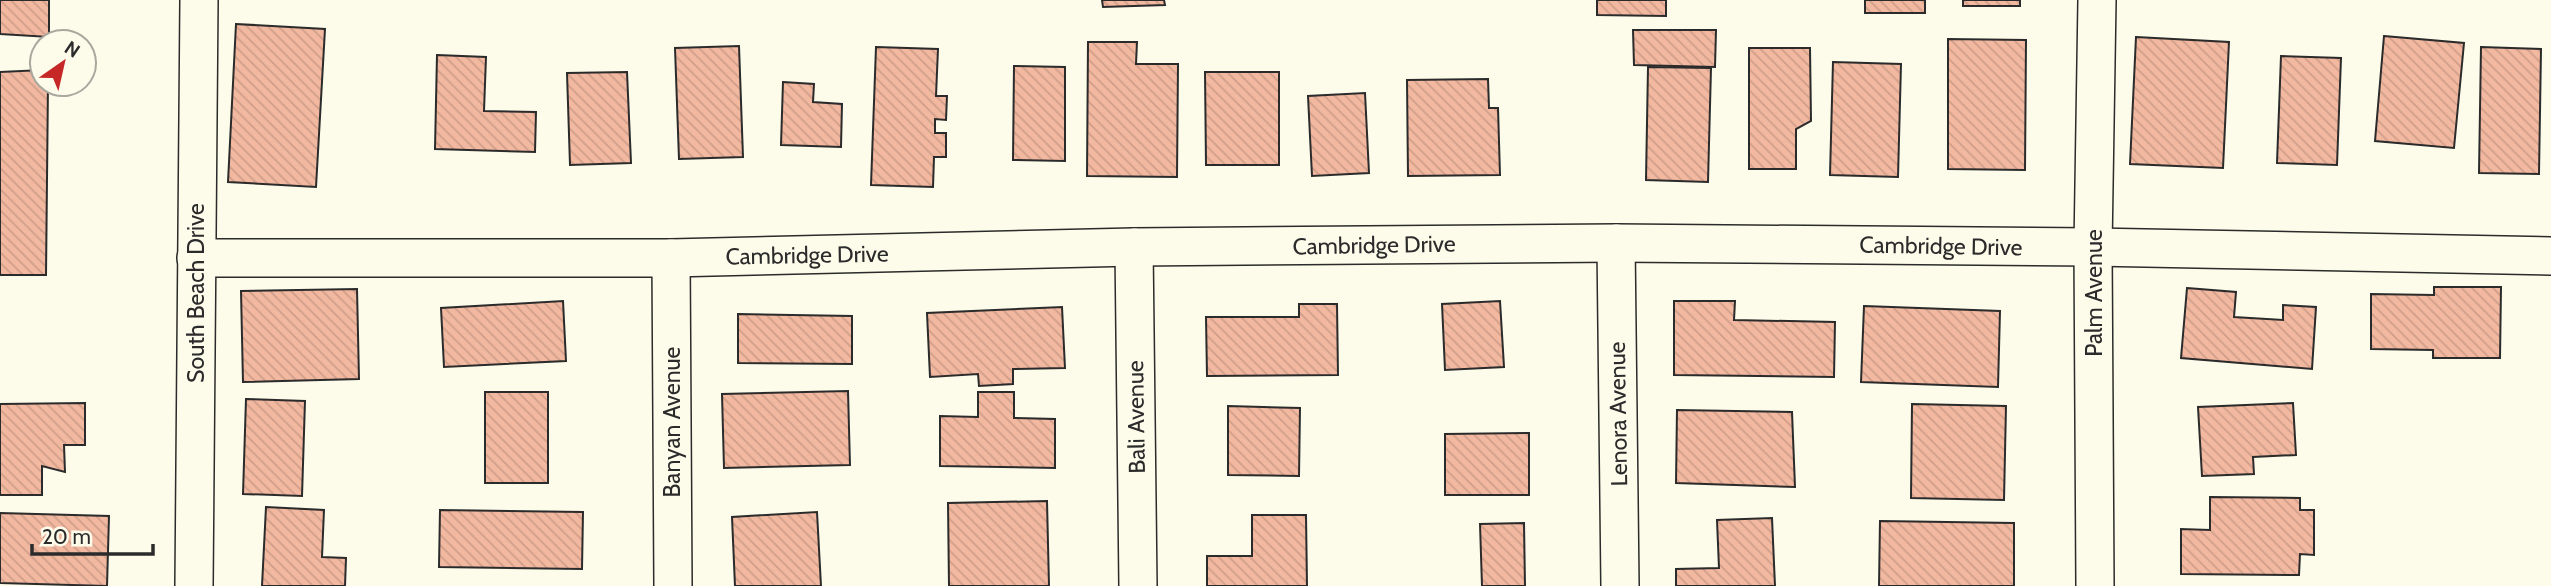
<svg xmlns="http://www.w3.org/2000/svg" width="2551" height="586" viewBox="0 0 2551 586" font-family="Cabin,sans-serif">
  <style>
    .building { fill: url(#building-back-hatch); stroke: #2b2b2b; stroke-width: 2 }
    .lines { fill: none; stroke-linecap: round; stroke-linejoin: round }
    .street-casing { stroke: #2b2b2b; stroke-width: 40 }
    .street { stroke: #fdfbea; stroke-width: 37 }
    .labels { text-anchor: middle; dominant-baseline: central; stroke-width: 5; stroke-linejoin: round; paint-order: stroke }
    .street-label { font-size: 23px; fill: #2b2b2b; stroke: #fdfbea }
  </style>
  <defs>
    <pattern id="building-back-hatch" width="6" height="6" patternUnits="userSpaceOnUse" patternTransform="scale(1.75)"><rect width="6" height="6" fill="#f2b8a0"/><path d="M-1 5l2 2M0 0l6 6M5-1l2 2" fill="none" stroke="#d09e8a"/></pattern>
  </defs>
  <rect width="100%" height="100%" fill="#fdfbea"/>
  <g class="building">
    <polygon points="0,0 49,0 49,37 0,34"/>
    <polygon points="1102,0 1164,0 1165,5 1103,7"/>
    <polygon points="1597,0 1666,0 1666,16 1597,15"/>
    <rect x="1865" y="0" width="60" height="13"/>
    <rect x="1963" y="0" width="57" height="6"/>
    <polygon points="236,24 325,29 316,187 228,182"/>
    <polygon points="1633,30 1716,30 1715,67 1634,65"/>
    <polygon points="2384,36 2464,43 2454,148 2375,141"/>
    <polygon points="2136,37 2229,42 2223,168 2130,164"/>
    <polygon points="1948,39 2026,40 2025,170 1948,169"/>
    <polygon points="1088,42 1137,42 1136,64 1178,64 1177,177 1087,176"/>
    <polygon points="739,46 743,157 679,159 675,48"/>
    <polygon points="876,47 938,49 936,96 947,96 946,120 935,119 935,133 946,133 946,157 934,157 933,187 871,185"/>
    <polygon points="2481,47 2541,49 2539,174 2479,173"/>
    <polygon points="1749,48 1810,48 1811,121 1796,129 1796,169 1749,169"/>
    <polygon points="437,55 486,57 484,111 536,112 535,152 435,149"/>
    <polygon points="2281,56 2341,58 2337,165 2277,163"/>
    <polygon points="1833,62 1901,64 1898,177 1830,175"/>
    <polygon points="1014,66 1065,67 1065,161 1013,160"/>
    <polygon points="1648,67 1711,68 1708,182 1646,180"/>
    <polygon points="42,70 42,84 48,84 46,275 0,275 0,72"/>
    <polygon points="627,72 631,163 570,165 567,73"/>
    <polygon points="1205,72 1279,72 1279,165 1206,165"/>
    <polygon points="1488,79 1489,108 1498,108 1500,175 1408,176 1407,80"/>
    <polygon points="783,82 814,84 813,102 842,104 841,147 781,145"/>
    <polygon points="1365,93 1369,173 1312,176 1308,96"/>
    <polygon points="2434,287 2501,287 2500,358 2433,358 2433,350 2371,349 2371,294 2434,295"/>
    <polygon points="2187,288 2236,292 2234,317 2283,320 2283,305 2316,307 2312,369 2181,358"/>
    <polygon points="357,289 359,379 243,382 241,291"/>
    <polygon points="563,301 566,361 444,367 441,308"/>
    <polygon points="1500,301 1504,367 1445,370 1442,304"/>
    <polygon points="1674,301 1735,301 1734,320 1835,322 1834,377 1674,375"/>
    <polygon points="1299,304 1337,304 1338,375 1207,376 1206,317 1299,317"/>
    <polygon points="1864,306 2000,311 1998,387 1861,382"/>
    <polygon points="1062,307 1065,368 1013,369 1013,384 979,386 978,374 930,377 927,313"/>
    <polygon points="738,314 852,316 852,364 738,363"/>
    <polygon points="848,391 850,465 724,468 722,394"/>
    <rect x="485" y="392" width="63" height="91"/>
    <polygon points="978,392 1014,392 1014,418 1055,419 1055,468 940,466 940,416 978,417"/>
    <polygon points="246,399 305,401 302,496 243,494"/>
    <polygon points="85,403 85,445 64,445 65,472 42,466 42,495 0,495 0,404"/>
    <polygon points="2293,403 2296,455 2253,457 2254,474 2202,476 2198,407"/>
    <polygon points="1912,404 2006,406 2004,500 1911,498"/>
    <polygon points="1228,406 1300,408 1299,476 1228,475"/>
    <polygon points="1677,410 1792,412 1795,487 1676,483"/>
    <polygon points="1529,433 1529,495 1445,495 1445,434"/>
    <polygon points="2210,497 2300,498 2300,510 2314,510 2314,555 2300,554 2299,575 2181,574 2181,529 2210,530"/>
    <polygon points="1047,501 1049,586 949,586 948,503"/>
    <polygon points="266,507 324,510 322,557 346,558 345,586 262,586"/>
    <polygon points="440,510 583,512 582,569 439,567"/>
    <polygon points="817,512 821,586 735,586 732,517"/>
    <polygon points="0,513 109,516 107,586 0,583"/>
    <polygon points="1252,515 1306,515 1307,586 1207,586 1207,556 1252,556"/>
    <polygon points="1772,518 1775,586 1676,586 1676,569 1719,568 1717,520"/>
    <polygon points="1880,521 2014,523 2014,586 1879,586"/>
    <polygon points="1524,523 1525,586 1482,586 1480,524"/>
  </g>
  <g class="lines">
    <g class="street-casing">
      <g id="street">
        <polyline points="1616,243 1620,586"/>
        <polyline points="1134,247 1138,586"/>
        <polyline points="196,258 671,258 1134,247 1616,243 2093,247 2551,256"/>
        <polyline points="671,258 673,586"/>
        <polyline points="194,586 199,0"/>
        <polyline points="2095,586 2093,247 2097,0"/>
      </g>
    </g>
    <use href="#street" class="street"/>
  </g>
  <g class="labels">
    <g class="street-label">
      <text transform="translate(1374 245) rotate(-1)">Cambridge Drive</text>
      <text transform="translate(1941 246) rotate(1)">Cambridge Drive</text>
      <text transform="translate(807 255) rotate(-1)">Cambridge Drive</text>
      <text transform="translate(196 293) rotate(-90)">South Beach Drive</text>
      <text transform="translate(2094 293) rotate(-90)">Palm Avenue</text>
      <text transform="translate(1618 414) rotate(-91)">Lenora Avenue</text>
      <text transform="translate(1136 417) rotate(-91)">Bali Avenue</text>
      <text transform="translate(672 422) rotate(-90)">Banyan Avenue</text>
    </g>
  </g>
  <g transform="translate(63 63) rotate(34)"><circle r="33" fill="#fdfbea" stroke="#a9a89e" stroke-width="2"/>
  <path d="M0-5L12 26L0 18L-12 26Z" fill="#c62828"/>
  <text y="-10" font-size="19" font-weight="bold" text-anchor="middle" fill="#2b2b2b">N</text>
  </g>
  <path d="M32 544v10h121v-10" fill="none" stroke="#2b2b2b" stroke-width="3.5"/>
  <text x="42" y="544" font-size="21" fill="#2b2b2b" stroke="#fdfbea" stroke-width="5" paint-order="stroke">20 m</text>
</svg>
